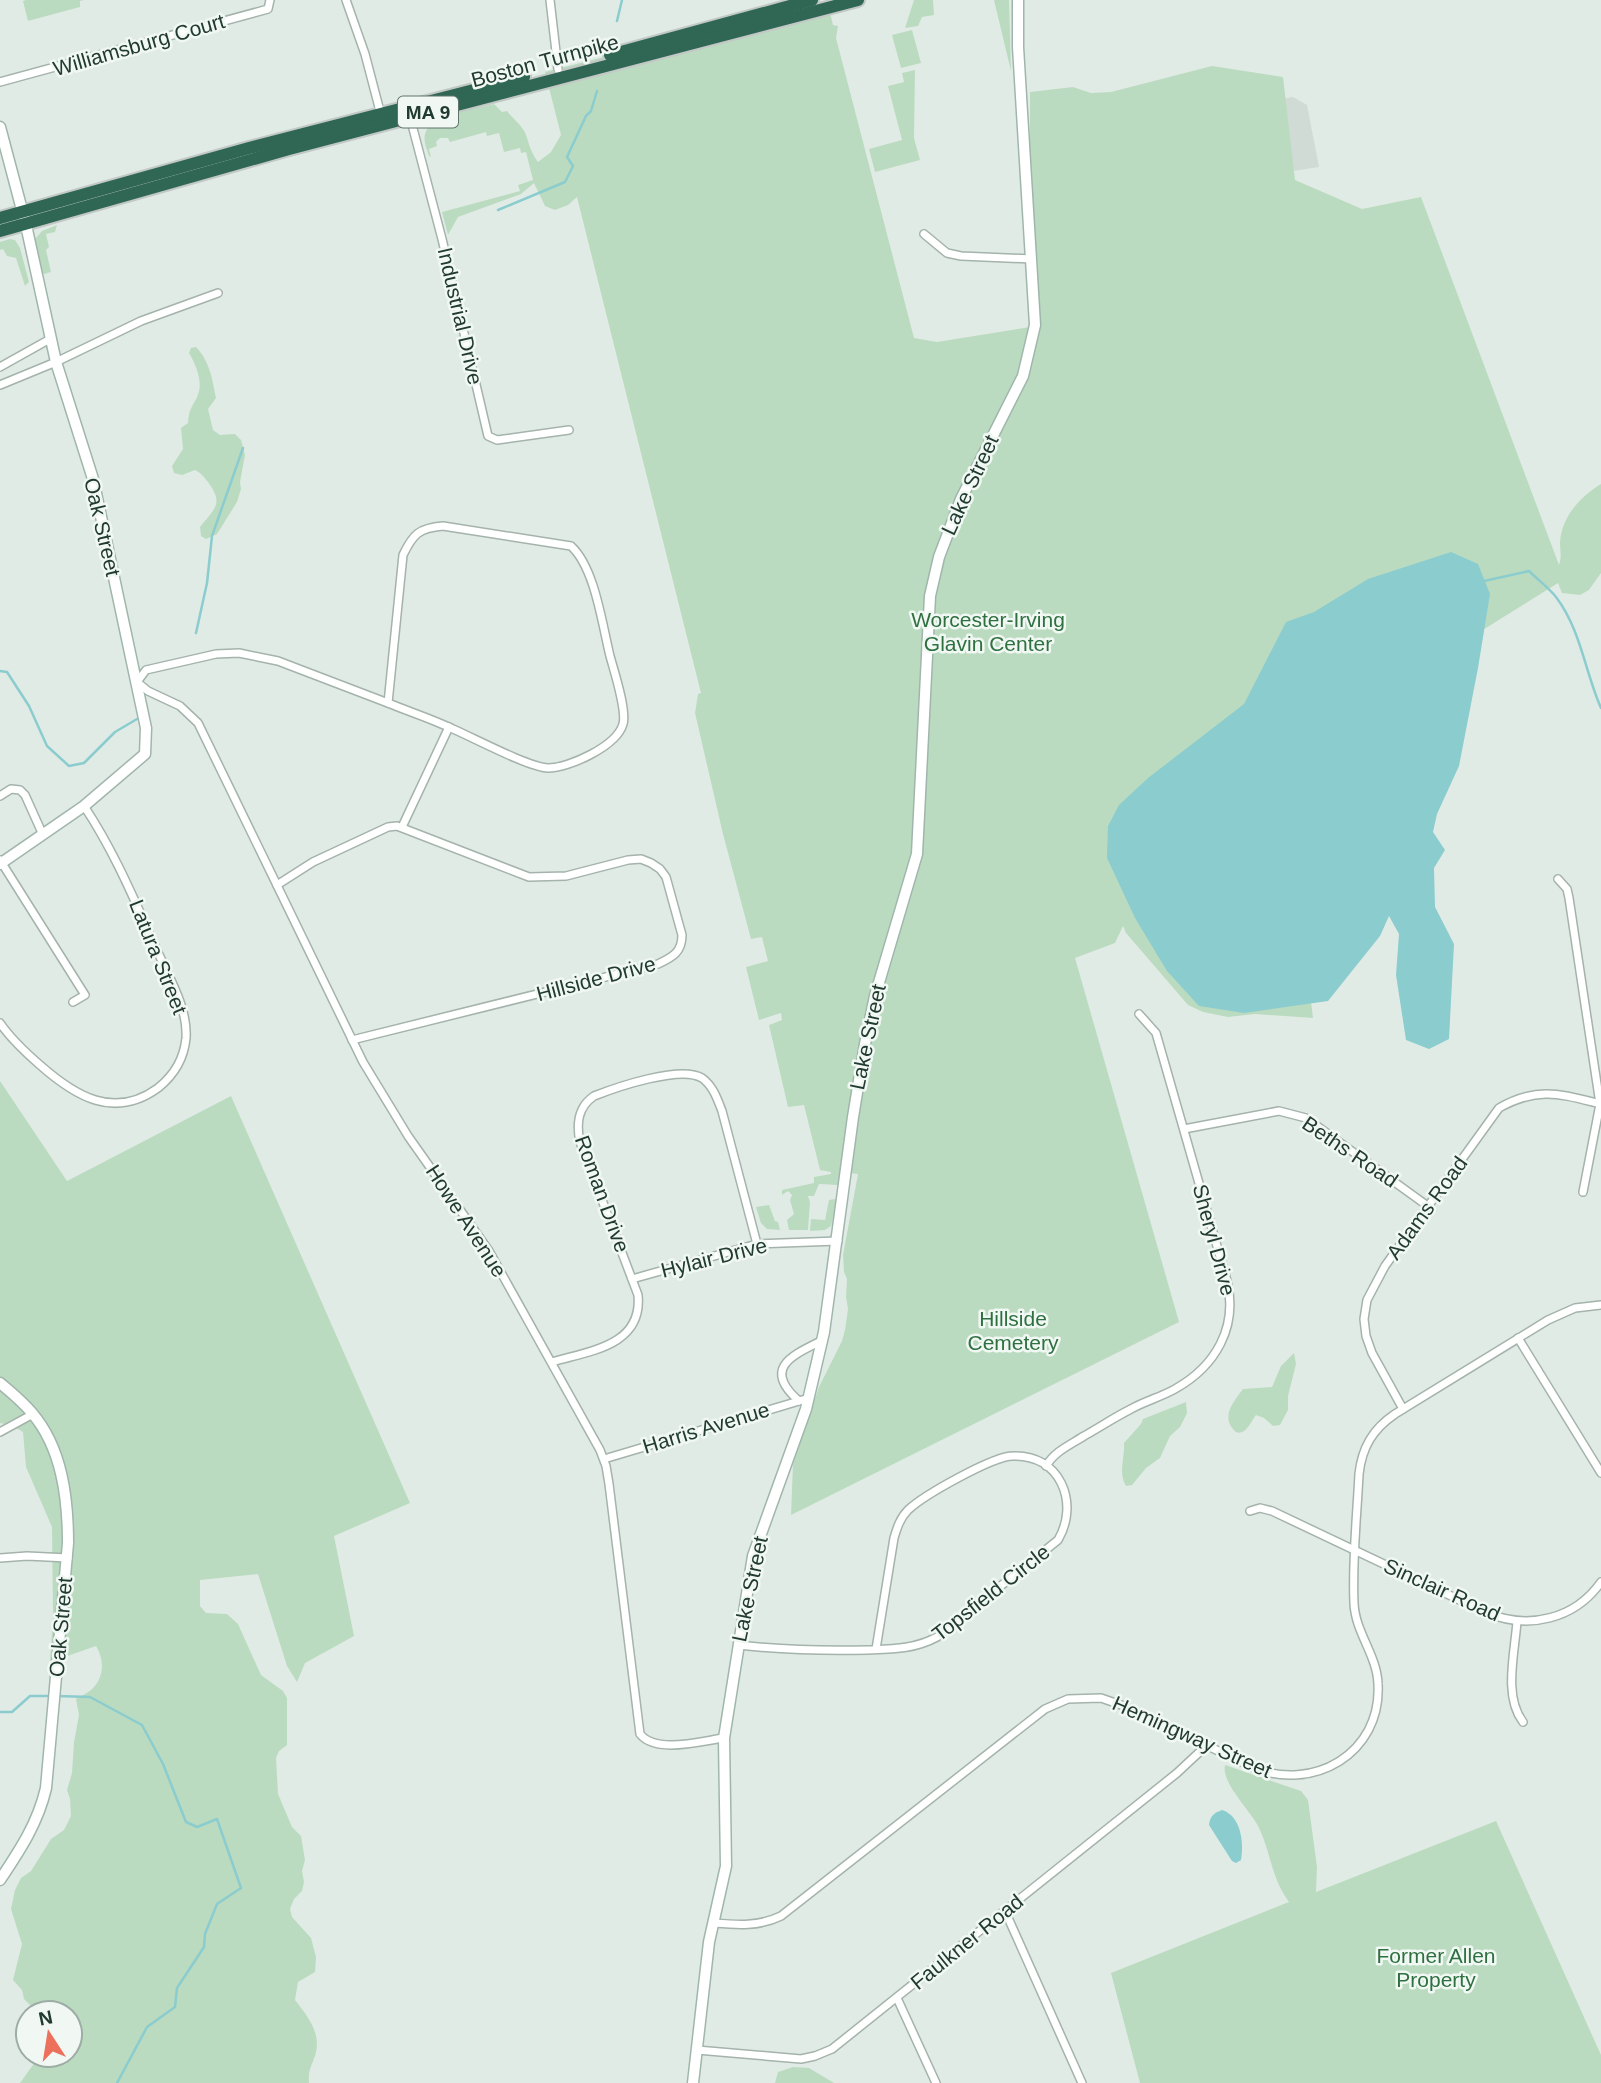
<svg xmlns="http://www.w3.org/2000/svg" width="1601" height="2083" viewBox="0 0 1601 2083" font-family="Helvetica,sans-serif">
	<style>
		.built { fill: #cfdbd4 }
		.green { fill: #bbdbc0 }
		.water { fill: #8bccce }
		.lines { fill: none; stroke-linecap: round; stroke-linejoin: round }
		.stream { stroke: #8bccce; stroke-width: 2.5 }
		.street-casing { stroke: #a4b3ab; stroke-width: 10 }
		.secondary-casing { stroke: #a0b6ac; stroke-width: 13 }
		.highway-casing { stroke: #c1c8c5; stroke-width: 16 }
		.street { stroke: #fff; stroke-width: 7 }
		.secondary { stroke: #fff; stroke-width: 10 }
		.highway { stroke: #2f6654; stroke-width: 12 }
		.labels { text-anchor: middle; stroke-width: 5; stroke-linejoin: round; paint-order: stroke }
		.shield { fill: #f1f8f4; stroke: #60746c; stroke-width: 2 }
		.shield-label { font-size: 19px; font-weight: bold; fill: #223b31 }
		.street-label { font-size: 21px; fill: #223b31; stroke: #f1f8f4 }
		.park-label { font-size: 21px; fill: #2e7040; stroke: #f1f8f4 }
	</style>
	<rect width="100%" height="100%" fill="#e1ebe5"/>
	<!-- built -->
	<polygon class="built" points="1293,97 1307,105 1319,167 1266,175 1250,104"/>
	<!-- green -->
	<g class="green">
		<polygon points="26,0 84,0 80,1 80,7 28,21 23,1"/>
		<path d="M827,0l6,25 5,1 -2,12 78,300 23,4 93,-15v-235l43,-5 18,6 20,-1 101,-26 71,11 12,103 67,29 59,-12 138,368c3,-8 1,-14 1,-22 1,-26 21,-47 41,-59v89l-12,17 -9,5 -18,-2 -4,-10 -277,173 32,262 -58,-4 -27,3 -25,-5 -15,-7 -62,-72 -3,-7 -8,17 -40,15 104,364 -388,193 2,-51 26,-77 23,-46 3,-11 3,-21 -2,-12 1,-18 -3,-7 -1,-17 15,-81 -18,-2 -2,13 -19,-1 -5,12h-6l2,6 -2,28h-19l-2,-10 7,-6 -4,-14 2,-5 -4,-4 -6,4v-5l32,-7v-6l17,-3v-2l-11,-2 -16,-65 -16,2 -19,-82 13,-5 -1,-7 -22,7 -13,-53 22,-6 -6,-24 -11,2 -28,-105 -28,-121 3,-19 3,-1 -124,-496 -9,8 -13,5 -10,-4 -11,-23 -13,11 -63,23 -10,18 -6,-23 78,-21 -2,-6 15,-5 -7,-28 -5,1 -1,-5 -16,4 -5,-19 -12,3 -1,-4 -36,10 -2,-4h-8l-4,4 1,4 -8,3 2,8 -2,-1c-2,-7 -6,-14 -4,-22 5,-20 51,-25 69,-30l8,8 5,-1c6,8 16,15 19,24 4,12 4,15 12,27l13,-10 10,-17 -16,-63z"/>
		<polygon points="914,0 933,0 934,15 922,17 918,26 905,28"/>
		<polygon points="994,0 1009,0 1011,71"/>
		<polygon points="912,30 921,63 901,68 892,35"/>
		<polygon points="915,70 914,138 920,160 875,172 869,149 902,140 888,86 904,82 902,73"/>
		<polygon points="57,225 55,232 46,234 49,247 46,250 51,272 44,274 41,272 35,239 42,231"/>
		<polygon points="10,239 15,240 20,248 29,282 25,286 16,258 7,256 3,249 0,250 0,242"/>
		<path d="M196,347c14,15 16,31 20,51l-8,11 5,21 7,5 15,-1 6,6 4,15 -5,27 1,7 -4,13 -20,32 -11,5 -5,-3 -1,-9c15,-19 24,-23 8,-45 -5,-6 -7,-9 -13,-12l-13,5 -8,-2 -2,-7 11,-17 -2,-21 7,-5c1,-18 8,-19 11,-32 3,-12 -4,-28 -10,-38l2,-5z"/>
		<path d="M0,1081l67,100 164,-85 179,407 -76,33 20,100 -49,27 -8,19 -10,-16 -29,-92 -58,6v26l6,7 21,1 11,10 23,51 22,16 4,7v47l-8,6 -3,7 2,36 14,33 9,9 4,24 -3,11 2,11 -2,9 -8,8 -4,10 2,8 19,21 5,19 -1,15 -17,10 -3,18c13,17 27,33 20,56 -4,11 -7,15 -6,27h-289l20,-28h30v-42h-32l-14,-14 -2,-9 -9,-10 9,-36 -11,-35 4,-19 6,-12 10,-7 20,-32 13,-9 7,-14 -1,-17 -3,-9 5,-17 2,-31 5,-27 -3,-16c4,-3 10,-5 15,-9 13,-11 14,-30 5,-44l-46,16 3,-46 -1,-89 -26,-60 -3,-35 -10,-6 -13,-3z"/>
		<polygon points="835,1199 837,1202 831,1226 825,1230 810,1231 811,1219 825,1220 829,1200"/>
		<polygon points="769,1205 775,1221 778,1222 780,1230 767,1229 761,1223 756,1207"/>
		<path d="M1294,1353l2,11 -8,32v14l-8,15 -7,1 -9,-8 -8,-3c-4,5 -8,15 -14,17 -4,2 -7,0 -9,-3 -12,-14 2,-29 10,-40l29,-2 9,-21z"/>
		<path d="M1186,1402l1,11 -7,14 -10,9 -10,22 -14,10 -14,17 -6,1c-8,-15 -1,-27 -2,-43l17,-19 2,-5z"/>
		<path d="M1225,1765l76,26 7,9 9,67 -1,25 180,-71 105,234v28h-461l-29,-110 178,-71c-18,-24 -18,-50 -31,-76 -8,-16 -37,-43 -33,-61z"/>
		<polygon points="793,2067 809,2068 834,2083 775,2083 778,2072"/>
	</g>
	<!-- water -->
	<g class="water">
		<polygon points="1451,552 1478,564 1490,594 1478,668 1459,766 1437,814 1433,832 1445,850 1434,868 1435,907 1454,944 1449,1039 1429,1049 1406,1040 1396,975 1399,934 1389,916 1380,936 1328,1001 1244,1013 1199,1006 1167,971 1135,918 1107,858 1108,826 1119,805 1148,778 1244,704 1286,622 1314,612 1368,579"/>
		<path d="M1222,1810c19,6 22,32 19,50l-5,3 -4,-2 -23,-36c1,-9 5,-12 13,-15z"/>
	</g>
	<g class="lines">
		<!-- stream -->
		<g class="stream">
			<polyline points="617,21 622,0"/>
			<polyline points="498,210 565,182 573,166 567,157 586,116 591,111 597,91"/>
			<path d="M1484,581l45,-10c9,9 20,17 27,26 25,33 29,75 45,111"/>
			<polyline points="196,633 207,583 212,536 243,448"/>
			<polyline points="0,671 7,672 29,706 47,746 69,766 84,763 115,732 137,719"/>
			<polyline points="57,1696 90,1697 142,1725 163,1764 186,1822 197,1827 217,1819 241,1888 217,1904 205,1934 204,1947 177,1988 175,2007 147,2027 117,2083"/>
			<polyline points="0,1712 12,1712 30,1696 50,1696"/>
		</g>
		<!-- street casing -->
		<g class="street-casing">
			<g id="street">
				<polyline points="346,0 365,54 381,115"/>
				<polyline points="550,0 558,69"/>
				<polyline points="0,82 268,9 270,0"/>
				<polyline points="410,117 442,239 488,436 497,440 569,430"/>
				<polyline points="924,234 947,253 961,256 1032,259"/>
				<polyline points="0,367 50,339"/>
				<polyline points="0,385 56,362 141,321 218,293"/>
				<path d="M443,526l128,20c24,22 31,78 39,110 4,15 17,54 13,68 -6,22 -54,44 -75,44 -20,-1 -74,-30 -95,-39 -21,-10 -43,-17 -65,-26l15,-148c10,-21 16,-27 40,-29z"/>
				<path d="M388,703l-110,-42 -39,-8 -23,1 -70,16 -9,12 11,9 32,15 18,17 165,339 45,74 81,115 111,199 6,16 3,18 31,250c16,20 61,7 84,4"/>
				<polyline points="0,796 11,789 20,790 25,795 43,835"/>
				<polyline points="402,827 449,727"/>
				<polyline points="0,860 85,995 73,1002"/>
				<polyline points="1558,879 1567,889 1569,898 1600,1104 1583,1192"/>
				<path d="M277,885l36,-23 75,-35 9,-1 132,51 37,-1 62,-16 13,-1 10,4 9,6 6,8 16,58c0,17 -9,22 -24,29l-306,76"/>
				<path d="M0,1023c11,16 25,29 40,42 35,31 74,55 118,23 15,-12 26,-29 28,-50 2,-31 -18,-62 -30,-90 -22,-49 -42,-97 -72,-142"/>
				<polyline points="1184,1129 1279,1111 1306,1118 1429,1207"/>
				<polyline points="632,1279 757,1244 838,1241"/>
				<polyline points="1518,1338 1601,1473"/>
				<path d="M552,1362c37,-11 91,-16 86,-67l-58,-153c-4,-19 -2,-35 14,-46 23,-9 87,-31 108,-18 11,8 15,20 20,33l35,133"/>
				<path d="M799,1401c-38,-33 -6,-46 24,-61"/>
				<path d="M1403,1409l-31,-56 -6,-17 -2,-17 3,-19 18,-34 114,-158c39,-22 61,-14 102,-4"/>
				<polyline points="0,1432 33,1414"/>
				<polyline points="604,1459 809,1398"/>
				<path d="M1046,1466c9,-15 24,-21 38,-30 16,-9 31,-19 47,-27 14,-8 30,-12 44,-20 41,-23 63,-62 52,-108l-71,-248 -17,-19"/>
				<path d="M1250,1511l10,-3 12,3 215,102c42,17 88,6 114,-31"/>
				<polyline points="0,1558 27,1556 68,1558"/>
				<path d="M1517,1621c-2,31 -14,75 6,101"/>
				<path d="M738,1645c44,5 86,6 130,5 25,-1 47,-1 69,-13l121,-97c22,-37 2,-86 -45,-84 -20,0 -89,39 -105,54 -8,8 -11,18 -14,28l-18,111"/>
				<polyline points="1005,1911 1082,2083"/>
				<path d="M713,1923c24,2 45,4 68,-7l264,-207 23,-10 33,-1 23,8 128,61c60,26 130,-13 126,-83 -1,-29 -23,-52 -24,-81 -2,-43 3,-87 5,-129 3,-27 14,-45 36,-60l153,-94 27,-12 26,-3"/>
				<polyline points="897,1998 936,2083"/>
				<polyline points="697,2050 801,2059 815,2056 832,2049 1177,1773 1207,1745"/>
			</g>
		</g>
		<!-- secondary casing -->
		<g class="secondary-casing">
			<g id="secondary">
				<polyline points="0,127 26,225 56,362 93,479 146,728 145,754 84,806 0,864"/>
				<path d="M0,1383c11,9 23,19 32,30 30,35 36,85 36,130l-22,245c-8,35 -26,62 -46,92"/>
				<polyline points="693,2083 709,1942 726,1866 724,1738 753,1556 806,1409 824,1332 853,1117 865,1044 875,996 917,854 930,596 939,557 961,499 1023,376 1035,325 1018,47 1018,0"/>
			</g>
		</g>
		<!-- highway casing -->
		<g class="highway-casing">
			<g id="highway">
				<polyline points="610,55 812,0"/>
				<polyline points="0,218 249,148 524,77"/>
				<polyline points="0,231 289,149 858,0"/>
			</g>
		</g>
		<!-- street -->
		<use href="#street" class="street"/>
		<!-- secondary -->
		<use href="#secondary" class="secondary"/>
		<!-- highway -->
		<use href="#highway" class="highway"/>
	</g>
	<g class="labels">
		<!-- shield labels -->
		<rect class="shield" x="398" y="96.5" width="60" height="31" rx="5"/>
		<g class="shield-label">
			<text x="428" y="119">MA 9</text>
		</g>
		<!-- street labels -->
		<g class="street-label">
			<text transform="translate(139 45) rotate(-16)" y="7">Williamsburg Court</text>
			<text transform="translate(545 61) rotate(-15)" y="7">Boston Turnpike</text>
			<text transform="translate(460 316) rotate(77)" y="7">Industrial Drive</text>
			<text transform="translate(970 485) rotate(-65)" y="7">Lake Street</text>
			<text transform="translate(102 527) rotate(77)" y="7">Oak Street</text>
			<text transform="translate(158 957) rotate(68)" y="7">Latura Street</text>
			<text transform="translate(596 979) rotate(-15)" y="7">Hillside Drive</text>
			<text transform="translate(868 1037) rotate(-78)" y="7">Lake Street</text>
			<text transform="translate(1350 1152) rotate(34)" y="7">Beths Road</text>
			<text transform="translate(602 1194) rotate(70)" y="7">Roman Drive</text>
			<text transform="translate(1427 1208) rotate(-54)" y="7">Adams Road</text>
			<text transform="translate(466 1221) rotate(57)" y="7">Howe Avenue</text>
			<text transform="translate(1214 1240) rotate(75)" y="7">Sheryl Drive</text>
			<text transform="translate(714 1258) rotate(-14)" y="7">Hylair Drive</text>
			<text transform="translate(706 1428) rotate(-17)" y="7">Harris Avenue</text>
			<text transform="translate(750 1589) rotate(-78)" y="7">Lake Street</text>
			<text transform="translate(1442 1590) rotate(24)" y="7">Sinclair Road</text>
			<text transform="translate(991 1593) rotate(-38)" y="7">Topsfield Circle</text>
			<text transform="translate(61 1627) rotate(-85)" y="7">Oak Street</text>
			<text transform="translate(1192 1737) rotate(24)" y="7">Hemingway Street</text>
			<text transform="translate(967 1942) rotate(-39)" y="7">Faulkner Road</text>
		</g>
		<!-- park labels -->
		<g class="park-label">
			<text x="988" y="627">Worcester-Irving<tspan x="988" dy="24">Glavin Center</tspan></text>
			<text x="1013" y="1326">Hillside<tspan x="1013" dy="24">Cemetery</tspan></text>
			<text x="1436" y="1963">Former Allen<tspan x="1436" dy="24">Property</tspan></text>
		</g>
	</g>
	<!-- north arrow -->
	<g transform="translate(49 2034) rotate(348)"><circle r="33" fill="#f1f8f4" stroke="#9eaca6" stroke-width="2"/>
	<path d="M0-5L12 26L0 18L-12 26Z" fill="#ed705d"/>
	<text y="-10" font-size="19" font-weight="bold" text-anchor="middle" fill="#223b31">N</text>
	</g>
</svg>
